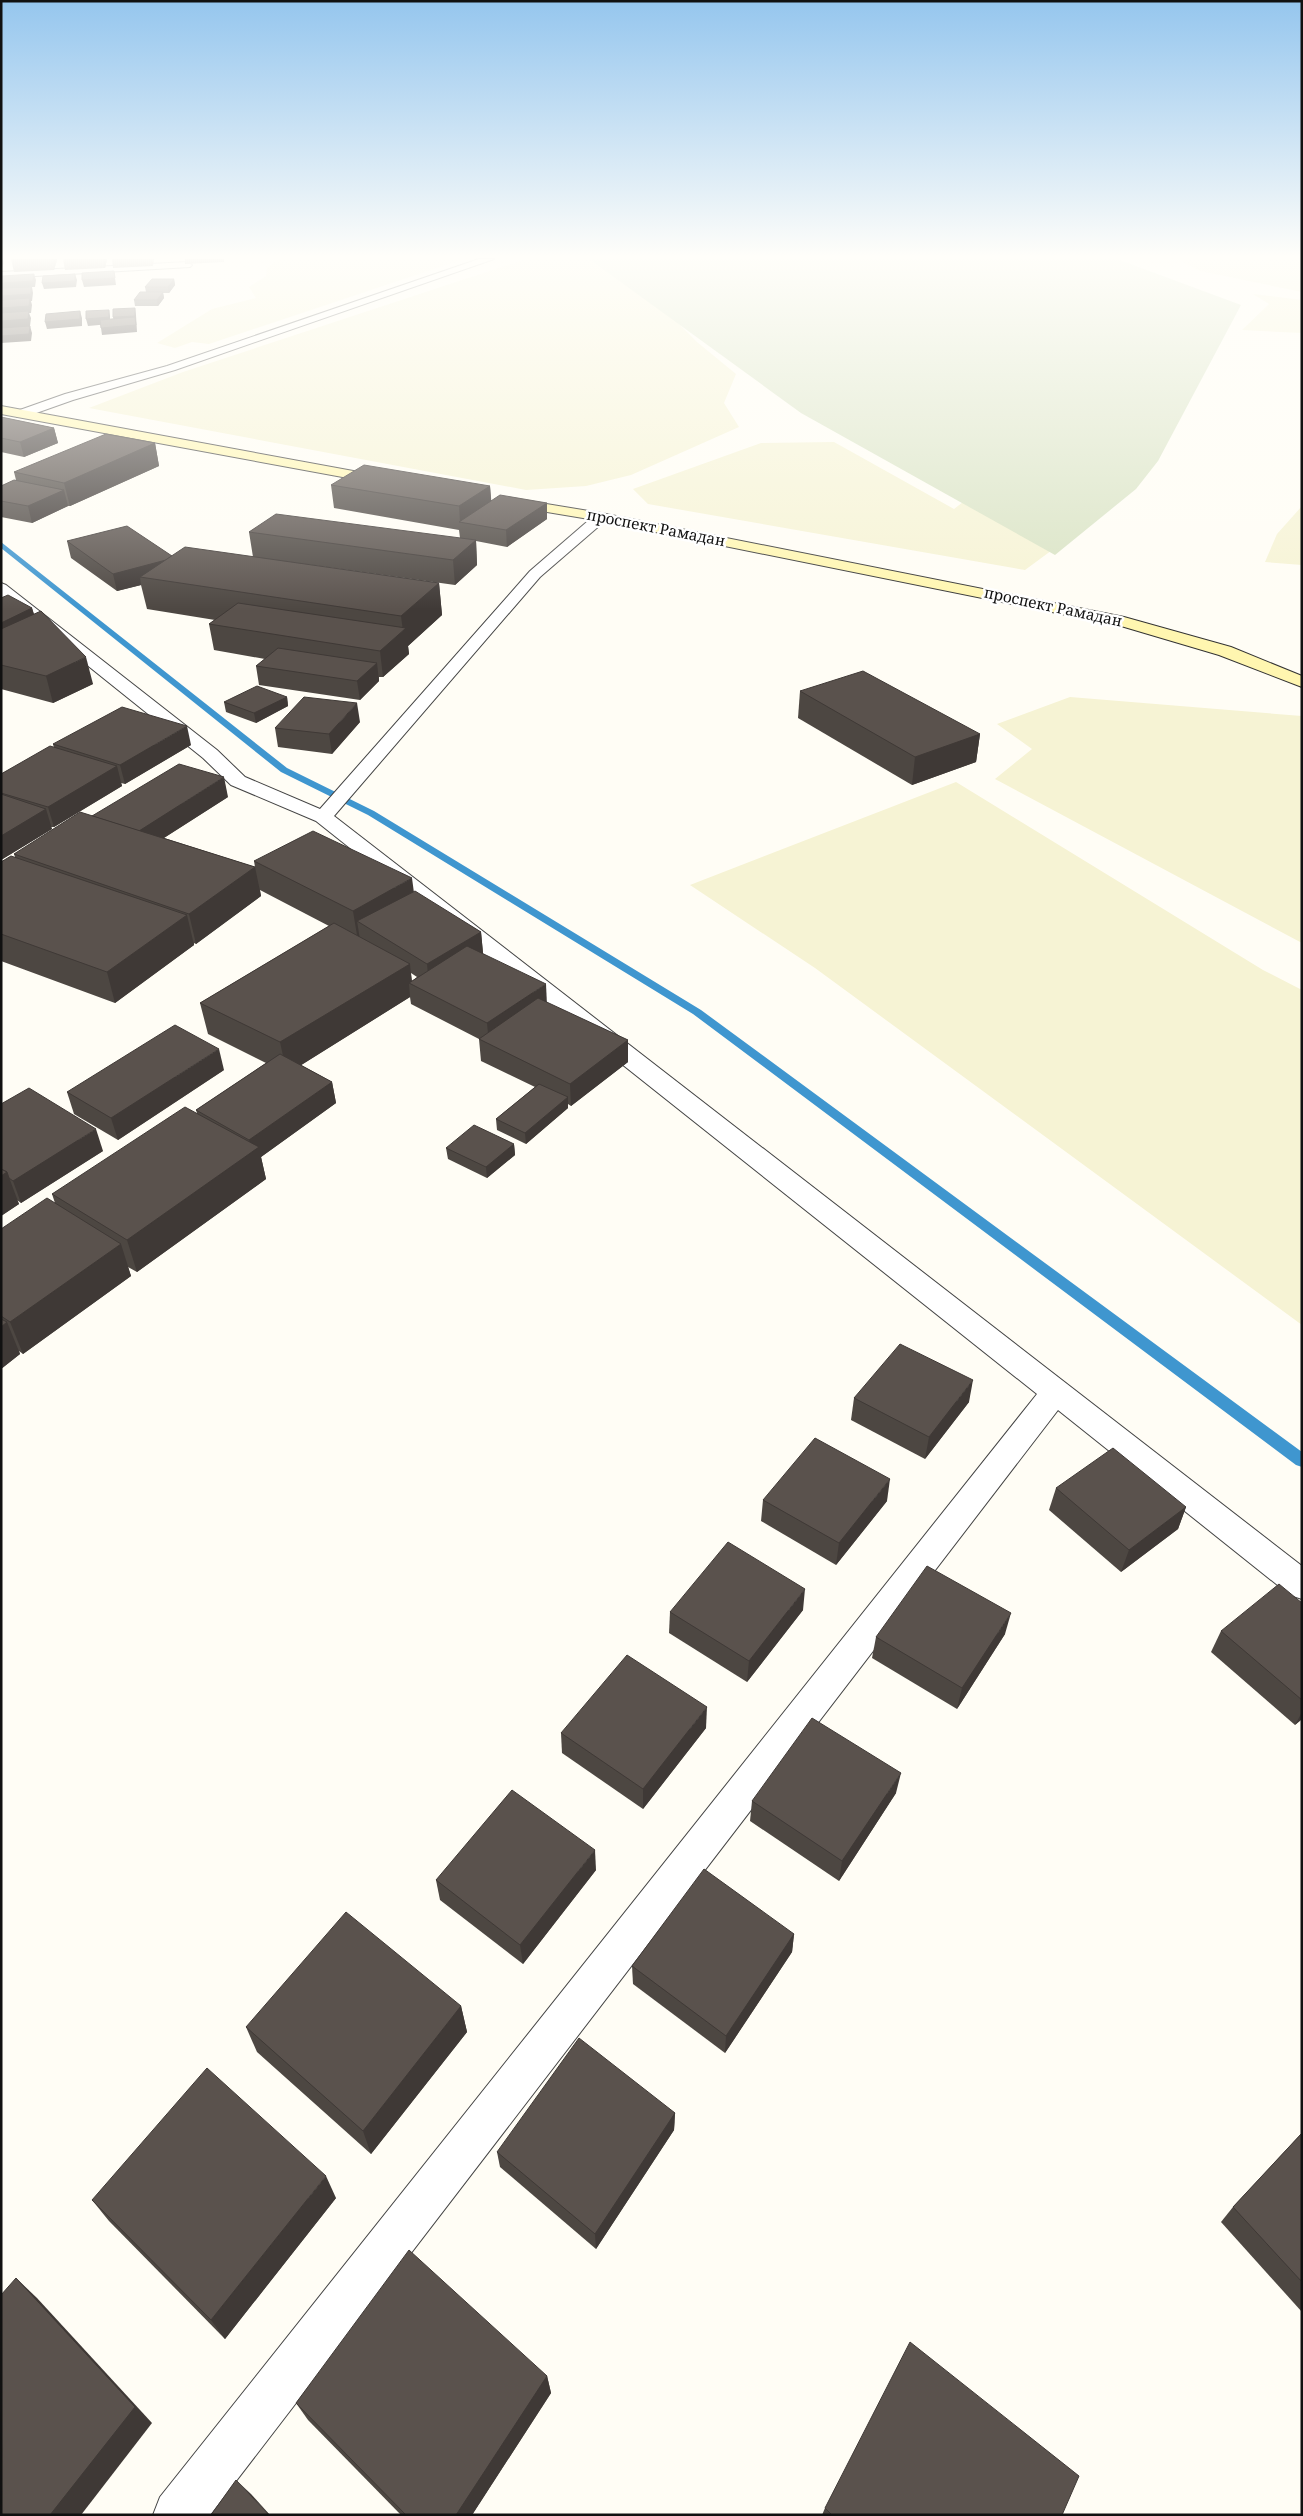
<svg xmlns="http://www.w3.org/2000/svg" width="1303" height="2516" viewBox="0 0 1303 2516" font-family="'Noto Serif',serif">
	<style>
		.farmland { fill: #f6f3d4 }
		.cemetery { fill: #d9e3c4 }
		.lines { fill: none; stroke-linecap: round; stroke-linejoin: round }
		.stream { fill: #3f96cf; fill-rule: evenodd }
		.minor-casing { stroke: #444; stroke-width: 2 }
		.secondary-casing { stroke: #333; stroke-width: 2 }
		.minor { fill: #fff; fill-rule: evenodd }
		.secondary { fill: #fff6b0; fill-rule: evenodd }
		.wall { fill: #4d4742; fill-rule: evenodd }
		.shaded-wall { fill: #3f3936 }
		.building { fill: #5a524d; stroke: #3f3936 }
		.labels { text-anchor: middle; stroke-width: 5; stroke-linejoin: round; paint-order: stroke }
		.far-street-label { font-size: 15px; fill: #111; stroke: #fff }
	</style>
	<rect width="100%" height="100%" fill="#fffdf5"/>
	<!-- farmland -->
	<g class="farmland">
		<polygon points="279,259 464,259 209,344 192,342 175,348 157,343 212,309 256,298 249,287 266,276 267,268"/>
		<polygon points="526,259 614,259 697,342 736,374 724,403 739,427 631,475 586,486 526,490 89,408 183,372"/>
		<polygon points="1190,259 1302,259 1302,292 1200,271 1181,261"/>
		<polygon points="1253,294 1302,300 1302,333 1242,330 1269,304"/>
		<polygon points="834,442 954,509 963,502 1131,492 1025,570 648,504 633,489 761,443"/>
		<polygon points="1302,506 1302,565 1265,562 1277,534"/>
		<polygon points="1070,697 1302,716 1302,943 995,779 1032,749 997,724"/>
		<polygon points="956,782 1263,970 1302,990 1302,1325 815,968 690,885"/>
	</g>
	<!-- cemetery -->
	<polygon class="cemetery" points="589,259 1117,259 1241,305 1158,461 1136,489 1055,555 801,413"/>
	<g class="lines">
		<!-- stream -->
		<polygon class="stream" points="1,542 287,768 374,811 701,1010 1302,1452 1302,1467 1296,1465 693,1014 368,815 281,772 1,548"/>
		<!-- minor casing -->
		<g class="minor-casing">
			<g id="minor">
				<polygon points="479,259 494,259 175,370 73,400 25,417 17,417 15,414 17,411 65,394 167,366"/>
				<polygon points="187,262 192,265 190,267 1,278 1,272"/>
				<polygon points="601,513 608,517 606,520 540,577 334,816 1302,1566 1302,1599 1290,1595 1058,1410 210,2515 153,2515 160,2497 1037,1394 316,821 231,785 203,758 1,596 1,583 6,585 217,750 245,777 320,809 530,571 596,514"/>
			</g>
		</g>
		<!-- secondary casing -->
		<g class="secondary-casing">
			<g id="secondary">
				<polygon points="1,406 386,477 393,481 386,485 1,414"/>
				<polygon points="510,498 601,513 1124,617 1231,647 1302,676 1302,687 1219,655 1121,626 601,521 505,505 503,502"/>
			</g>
		</g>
		<!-- minor -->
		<use href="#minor" class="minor"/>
		<!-- secondary -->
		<use href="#secondary" class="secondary"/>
	</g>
	<!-- wall -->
	<g class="wall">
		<polygon points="11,259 57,259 57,260 54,270 14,272"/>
		<polygon points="63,259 107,259 105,268 65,270"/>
		<polygon points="112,259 154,259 153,266 113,268"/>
		<polygon points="185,259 224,259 224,262 185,264"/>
		<polygon points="174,279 175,285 169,293 163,293 164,298 158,306 135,306 134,300 146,292 145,287"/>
		<polygon points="1,417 54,428 58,443 24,457 1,452"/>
		<polygon points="155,443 159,466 70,506 68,506 32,523 1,517 1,486 16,480 14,472"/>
		<polygon points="331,485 490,486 491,501 547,503 547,519 507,547 476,541 477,565 455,585 291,562 439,583 442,615 408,646 409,654 383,677 379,677 379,681 360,700 259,685 256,666 265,659 214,650 209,624 215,620 147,609 141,585 117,591 71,558 67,541 172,556 253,557 249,532 460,538 459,530 334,508"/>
		<polygon points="1,598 32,608 34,614 93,684 53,703 1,689"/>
		<polygon points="800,691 980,734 976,762 912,785 798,718"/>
		<polygon points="287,697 288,706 256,723 226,712 224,702"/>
		<polygon points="360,722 332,754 278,747 275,728"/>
		<polygon points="53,744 191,745 125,784 121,783 122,786 54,827 51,827 52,829 1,860 1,774 54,748"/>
		<path d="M228,797l-64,41 91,29 -1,-6 160,31 67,40 2,21h-1l65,50 81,37v22l-57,44 -3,-2v4l-42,36 -29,-14 -1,-11 39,-32 -54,-26 -2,-22 -68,-35 -1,-7 -109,68 31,17 4,21 -75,54 5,22 -129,93 -9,-5 3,9 -108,78 -4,-3 1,3 -19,15v-140l54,-26 -3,-9 145,-81 -1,-3 70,-47 -58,-29 -8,-31 129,-77 -69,-36 1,6 -65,48 -2,-1v2l-79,58 -114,-42v-99l14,-5 -1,-3 78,-38zM411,973l6,4 -5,4z"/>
		<polygon points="224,1070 118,1140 74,1114 67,1092"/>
		<polygon points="1,1104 103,1151 21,1203 17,1200 19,1204 1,1216"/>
		<polygon points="514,1144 515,1155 487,1178 448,1159 446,1148"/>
		<polygon points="854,1398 969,1402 925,1459 851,1420"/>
		<polygon points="1056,1488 1186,1507 1178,1529 1121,1572 1049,1510"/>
		<polygon points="763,1500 887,1501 836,1565 761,1521"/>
		<polygon points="1302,1603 1302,1719 1295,1725 1211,1652 1221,1631"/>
		<polygon points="803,1610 747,1682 669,1633 670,1612"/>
		<polygon points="1005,1634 957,1709 872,1658 876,1637"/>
		<polygon points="706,1728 643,1809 562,1753 561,1733"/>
		<polygon points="896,1793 839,1881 750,1821 752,1801"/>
		<polygon points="596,1870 523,1964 440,1900 436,1880"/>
		<polygon points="794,1934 792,1952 725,2053 633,1984 632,1966"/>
		<polygon points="461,2006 467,2032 371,2154 257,2052 246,2027"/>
		<polygon points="675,2113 674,2130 596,2249 500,2167 497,2152"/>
		<polygon points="1302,2133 1302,2312 1221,2222 1233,2207"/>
		<polygon points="336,2198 225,2339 109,2221 92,2200"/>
		<polygon points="547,2376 551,2393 472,2515 401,2515 308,2420 296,2403"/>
		<polygon points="825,2508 1062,2515 822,2515"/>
	</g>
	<!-- shaded-wall -->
	<g class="shaded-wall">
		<polygon points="1,259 3,259 4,263 1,270"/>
		<polygon points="52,259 57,259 57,260 54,270"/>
		<polygon points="103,259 107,259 105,268"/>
		<polygon points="114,271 116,285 84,287 82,280"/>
		<polygon points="34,274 36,280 35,287 32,287 33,293 32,301 31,301 32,305 31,313 29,313 31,318 30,326 32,333 31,341 1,343 2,289 1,283"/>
		<polygon points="75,274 77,280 76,287 44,289 42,283"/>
		<polygon points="174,279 175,285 169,293 168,287"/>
		<polygon points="163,292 164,298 158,306 157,300"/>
		<polygon points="135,308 136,315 137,332 102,335 101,328 114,324 113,317"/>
		<polygon points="109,310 110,316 110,324 88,326 86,319"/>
		<polygon points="80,311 82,318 82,326 47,329 45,322"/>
		<polygon points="54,428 58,443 24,457 20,442"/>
		<polygon points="155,443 159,466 70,506 64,483"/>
		<polygon points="490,486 492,509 460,522 459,506"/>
		<polygon points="64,490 68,506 32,523 28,506"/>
		<polygon points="547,503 547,519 507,547 506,530"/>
		<polygon points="476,540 477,565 455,585 453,560"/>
		<polygon points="175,557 140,577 141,585 117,591 113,574"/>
		<polygon points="439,583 442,615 408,646 409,654 383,677 380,651 403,631 401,616"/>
		<polygon points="32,608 37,626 1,643 1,623"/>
		<polygon points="86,657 93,684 53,703 46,676"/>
		<polygon points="377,663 379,681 360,700 357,681"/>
		<polygon points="287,697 288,706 256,723 254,713"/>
		<polygon points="357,703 360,722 332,754 329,734"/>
		<polygon points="187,726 191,745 125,784 120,765"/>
		<polygon points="980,734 976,762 912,785 915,757"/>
		<polygon points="117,766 122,786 54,827 48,807"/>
		<polygon points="224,777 228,797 137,855 132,835"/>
		<polygon points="46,809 52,829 1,860 1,836"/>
		<polygon points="255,867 261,896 196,944 189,914"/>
		<polygon points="412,878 416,908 357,921 360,940 358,941 353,911"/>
		<polygon points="187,915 194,945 115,1003 107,972"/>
		<polygon points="481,932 483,953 429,985 427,964"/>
		<polygon points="410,964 412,985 409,983 410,997 287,1074 280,1042"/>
		<polygon points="546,984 547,1005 489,1044 487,1023"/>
		<polygon points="628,1040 628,1062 571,1106 570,1084"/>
		<polygon points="219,1049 224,1070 118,1140 111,1118"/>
		<polygon points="332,1082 336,1103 261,1157 266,1179 137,1272 127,1240 252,1152 249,1140"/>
		<polygon points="568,1097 568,1108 526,1144 525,1133"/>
		<polygon points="96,1129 103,1151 21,1203 13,1181"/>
		<polygon points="514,1144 515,1155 487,1178 486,1167"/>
		<polygon points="7,1172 19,1204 1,1216 1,1176"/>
		<polygon points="121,1244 131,1276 23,1354 10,1322"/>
		<polygon points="7,1322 20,1354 1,1369 1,1327"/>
		<polygon points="973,1380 969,1402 925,1459 929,1437"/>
		<polygon points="890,1479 887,1501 836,1565 839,1543"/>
		<polygon points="1186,1507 1178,1529 1121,1572 1129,1550"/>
		<polygon points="805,1589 803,1610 747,1682 749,1661"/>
		<polygon points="1011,1613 1005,1634 957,1709 962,1688"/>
		<polygon points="707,1707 706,1728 643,1809 643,1789"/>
		<polygon points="1302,1712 1302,1719 1295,1725"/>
		<polygon points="901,1773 896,1793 839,1881 842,1861"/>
		<polygon points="595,1850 596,1870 523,1964 520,1945"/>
		<polygon points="794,1934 792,1952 725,2053 726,2036"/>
		<polygon points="461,2006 467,2032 371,2154 363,2131"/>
		<polygon points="675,2113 674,2130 596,2249 595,2234"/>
		<polygon points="326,2176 336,2198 225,2339 211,2320"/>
		<polygon points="16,2278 37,2298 152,2423 81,2515 50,2515"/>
		<polygon points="547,2376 551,2393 472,2515 456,2515"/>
		<polygon points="236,2480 251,2494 270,2515 269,2515"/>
	</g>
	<!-- building -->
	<g class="building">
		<polygon points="114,271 115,278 82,280 82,273"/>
		<polygon points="34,274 33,281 1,283 2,276"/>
		<polygon points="75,274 75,281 42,283 43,276"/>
		<polygon points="152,279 174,279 168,287 145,287"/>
		<polygon points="31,287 31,294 1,296 1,288"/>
		<polygon points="140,292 163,292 157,300 134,300"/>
		<polygon points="30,298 29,306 1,308 1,300"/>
		<polygon points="135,308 135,316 113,317 113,309"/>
		<polygon points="109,310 109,317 86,319 86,311"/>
		<polygon points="29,311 28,319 1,321 1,313"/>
		<polygon points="80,311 80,319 45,322 46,314"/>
		<polygon points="135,317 136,325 101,328 100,320"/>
		<polygon points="30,326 29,334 1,336 1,328"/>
		<polygon points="1,417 54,428 20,442 1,438"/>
		<polygon points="106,434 155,443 64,483 14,472"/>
		<polygon points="364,465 490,486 459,506 331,485"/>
		<polygon points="14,480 64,490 28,506 1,501 1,486"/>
		<polygon points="500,495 547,503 506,530 459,522"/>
		<polygon points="276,514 476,540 453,560 249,532"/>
		<polygon points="127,526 172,556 166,560 113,574 67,541"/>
		<polygon points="185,547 439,583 401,616 140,577"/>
		<polygon points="8,595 32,608 1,623 1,598"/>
		<polygon points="238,603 406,628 380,651 209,624"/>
		<polygon points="41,611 86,657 46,676 1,665 1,629"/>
		<polygon points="278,648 377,663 357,681 256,666"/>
		<polygon points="863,671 980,734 915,757 800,691"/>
		<polygon points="257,686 287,697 254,713 224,702"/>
		<polygon points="304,697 357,703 329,734 275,728"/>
		<polygon points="122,707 187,726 120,765 53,744"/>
		<polygon points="50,746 117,766 48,807 1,793 1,774"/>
		<polygon points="179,764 224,777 139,831 92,816"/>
		<polygon points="1,794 46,809 1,836"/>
		<polygon points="80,812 255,867 189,914 14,854"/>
		<polygon points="313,831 412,878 353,911 254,861"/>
		<polygon points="11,856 187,915 107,972 1,934 1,862"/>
		<polygon points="415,891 481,932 427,964 357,921"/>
		<polygon points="334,923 410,964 280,1042 200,1003"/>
		<polygon points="467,946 546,984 487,1023 409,983"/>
		<polygon points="538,998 628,1040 570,1084 479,1039"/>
		<polygon points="175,1025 219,1049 111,1118 67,1092"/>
		<polygon points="280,1054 332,1082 249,1140 196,1110"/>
		<polygon points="539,1084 568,1097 525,1133 496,1119"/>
		<polygon points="29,1088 96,1129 13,1181 9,1178 7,1172 1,1169 1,1104"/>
		<polygon points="185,1107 259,1147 127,1240 52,1194"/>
		<polygon points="474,1125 514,1144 486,1167 446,1148"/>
		<polygon points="1,1169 7,1172 1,1176"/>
		<polygon points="47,1198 121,1244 10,1322 1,1316 1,1229"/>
		<polygon points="1,1319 7,1322 1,1327"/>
		<polygon points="900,1344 973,1380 929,1437 854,1398"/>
		<polygon points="815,1438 890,1479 839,1543 763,1500"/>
		<polygon points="1113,1448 1186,1507 1129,1550 1056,1488"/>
		<polygon points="728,1542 805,1589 749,1661 670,1612"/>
		<polygon points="927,1566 1011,1613 962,1688 876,1637"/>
		<polygon points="1279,1584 1302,1603 1302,1700 1221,1631"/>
		<polygon points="627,1655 707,1707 643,1789 561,1733"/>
		<polygon points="812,1718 901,1773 842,1861 752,1801"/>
		<polygon points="512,1790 595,1850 520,1945 436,1880"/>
		<polygon points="704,1869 794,1934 726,2036 632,1966"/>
		<polygon points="346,1912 461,2006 363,2131 246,2027"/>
		<polygon points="579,2038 675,2113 595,2234 497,2152"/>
		<polygon points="207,2068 326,2176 211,2320 92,2200"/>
		<polygon points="1302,2133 1302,2282 1233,2207"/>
		<polygon points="409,2250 547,2376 456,2515 406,2515 296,2403"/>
		<polygon points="16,2278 135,2407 50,2515 1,2515 1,2295"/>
		<polygon points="910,2342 1079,2476 1062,2515 832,2515 825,2508"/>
		<polygon points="236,2480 269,2515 211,2515"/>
	</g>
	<!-- sky -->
	<linearGradient id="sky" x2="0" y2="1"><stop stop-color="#95c6ee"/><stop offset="0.42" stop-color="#fffefa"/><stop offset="1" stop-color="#fffefa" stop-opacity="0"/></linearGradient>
	<rect width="1303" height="611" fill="url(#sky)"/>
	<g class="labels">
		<!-- far-street labels -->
		<g class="far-street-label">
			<text transform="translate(656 528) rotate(11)" y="5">проспект Рамадан</text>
			<text transform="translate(1053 607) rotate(12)" y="5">проспект Рамадан</text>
		</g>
	</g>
	<!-- border -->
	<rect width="1303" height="2516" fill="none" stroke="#111111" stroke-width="5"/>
</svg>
